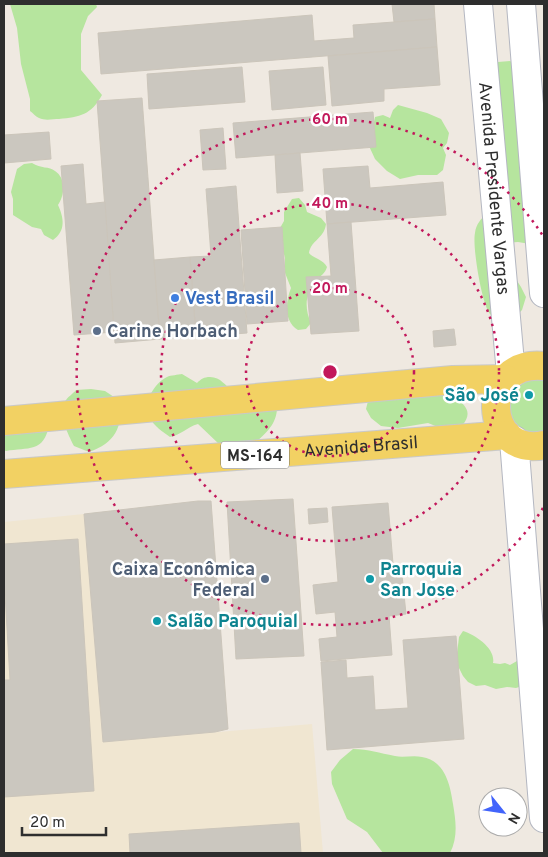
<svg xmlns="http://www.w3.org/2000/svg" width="548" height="857" viewBox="0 0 548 857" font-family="Overpass,sans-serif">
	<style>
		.education { fill: #f0e6d1 }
		.green { fill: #b6e59e }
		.building { fill: #cbc7bf; stroke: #cbc5ba }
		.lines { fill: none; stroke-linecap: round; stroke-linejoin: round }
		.secondary-casing { stroke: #b4b7c1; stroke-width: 30 }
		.primary-casing { stroke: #c9c9c9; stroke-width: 30 }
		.secondary { stroke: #fff; stroke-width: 28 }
		.primary { stroke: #f2d163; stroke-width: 28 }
		.ring { fill: none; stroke: #c2185b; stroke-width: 2.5; stroke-dasharray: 2.5 5 }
		.shop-dot { fill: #3f7fe0; stroke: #fff; stroke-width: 2 }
		.service-dot { fill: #5c6f8a; stroke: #fff; stroke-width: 2 }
		.culture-dot { fill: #0f9aa8; stroke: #fff; stroke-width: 2 }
		.labels { text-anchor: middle; stroke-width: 5; stroke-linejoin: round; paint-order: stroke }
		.shield { fill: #fff; stroke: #6d6d6d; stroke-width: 1 }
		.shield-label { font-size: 16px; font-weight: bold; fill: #2e2e2e }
		.street-label { font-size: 18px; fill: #2e2e2e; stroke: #fff }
		.shop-label { font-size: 18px; font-weight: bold; fill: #366cbe; stroke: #fff; text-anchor: start }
		.service-label { font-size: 18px; font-weight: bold; fill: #4e5e75; stroke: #fff; text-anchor: start }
		.culture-label { font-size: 18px; font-weight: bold; fill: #0d838f; stroke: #fff; text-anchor: start }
		.centre { fill: #c2185b; stroke: #fff; stroke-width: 2.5 }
		.ring-label { font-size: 15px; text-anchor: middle; font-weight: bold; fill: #c2185b; stroke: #fff; stroke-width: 5; stroke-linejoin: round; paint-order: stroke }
	</style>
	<rect width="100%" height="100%" fill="#efe9e1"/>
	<!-- education -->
	<polygon class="education" points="84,514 103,742 312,724 323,853 4,853 4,522"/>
	<!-- green -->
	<g class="green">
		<path d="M10,4h86l1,3 -9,9 -7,18v36l21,25c-11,20 -22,22 -43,24 -6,0 -14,2 -20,-1 -3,-1 -6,-5 -9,-7v-12l-9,-35 -4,-36z"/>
		<path d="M510,61l9,6 11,177 -12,-2 -12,1 2,24 13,20 5,10 -4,13 -15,15c-5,-3 -13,-7 -17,-11 -8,-9 -18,-68 -15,-81 1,-9 6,-14 12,-20l3,-143 8,-8z"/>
		<polygon points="398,105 427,113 441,119 449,133 447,143 443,148 446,155 443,170 437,175 418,175 400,179 387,171 375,159 369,146 375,117 383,115 390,118 393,110"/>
		<path d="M32,163c9,6 17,3 23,8 11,7 10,24 3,34 6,13 8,26 -5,35l-9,-5 -3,-6 -9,-2 -19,-12v-16l-2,-7 6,-23 7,-5z"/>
		<path d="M299,198l6,7 2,7 14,6 5,6c-2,15 -15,16 -17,29 5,6 14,6 18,14 -2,7 -6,8 -10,13 -12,12 -13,28 -6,43l-5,6 -8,1c-15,-9 -12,-29 -7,-42l-6,-15v-15l-4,-15 -1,-15 4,-7v-9l8,-13z"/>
		<path d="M397,370l6,4 49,15c7,16 27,20 7,40l-21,-2 -10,-4 -30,5 -17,-2 -10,-8 -5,-9 2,-8 22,-30 3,1z"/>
		<path d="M182,374l15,9c4,-4 7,-6 13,-6 11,0 15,9 23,14 13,7 30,10 44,16 0,19 -13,27 -26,40l-31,-2 -22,-21c-11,3 -17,11 -28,13 -7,-5 -16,-11 -20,-19 -8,-14 4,-35 17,-41 4,-2 11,-2 15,-3z"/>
		<path d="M536,379l8,1v53c-3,0 -8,2 -12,1 -3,0 -7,-3 -10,-5 -25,-12 -13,-47 14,-50z"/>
		<path d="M91,389l14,2 15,10c3,26 -5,42 -31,51l-15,-6c-6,-12 -16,-31 -9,-44 2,-5 8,-8 11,-12z"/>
		<path d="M4,420l45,5c-5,28 -21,22 -43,26l-2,-1z"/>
		<path d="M463,631c13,4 33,18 30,32l7,1 5,-1 5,2c12,-6 22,-16 34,-21v49l-22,-7 -6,2 -9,-1 -11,2 -11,-4 -9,1 -8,-4 -5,-6 -7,-14 3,-25z"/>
		<path d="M353,749c16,0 26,4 42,7 8,2 18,-1 27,1 23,4 28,27 31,47 3,18 5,33 -3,49h-67l-16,-21 -20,-13 -15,-35 -1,-12 9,-12z"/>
	</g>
	<!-- building -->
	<g class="building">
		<polygon points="392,4 434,4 435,19 394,22"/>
		<polygon points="312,15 314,41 354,38 353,25 435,19 437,47 101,74 98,33"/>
		<polygon points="437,47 440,85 384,89 384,101 332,106 328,56"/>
		<polygon points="242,67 245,102 149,109 147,74"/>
		<polygon points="323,67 326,105 272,110 269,71"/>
		<polygon points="142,98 160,339 115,343 97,101"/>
		<polygon points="373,112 376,147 236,158 233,123"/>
		<polygon points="223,128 226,169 203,170 200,130"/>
		<polygon points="49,132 51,159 4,163 4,135"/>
		<polygon points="300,153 303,191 277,193 275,155"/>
		<polygon points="83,164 86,204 105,202 114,332 74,335 61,166"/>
		<polygon points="368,166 370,188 443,182 446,215 327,224 323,169"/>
		<polygon points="236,186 247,333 196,337 190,257 211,256 206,189"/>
		<polygon points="351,222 359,331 311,334 306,277 331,276 327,224"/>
		<polygon points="282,227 288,321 247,324 241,230"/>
		<polygon points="190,257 196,337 160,339 154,260"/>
		<polygon points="454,329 456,345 434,347 433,331"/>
		<polygon points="293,499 304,656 236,659 227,502"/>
		<polygon points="198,501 211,501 228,729 215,732 103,742 84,514"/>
		<polygon points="388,503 394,576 402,575 406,614 389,616 392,655 321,661 319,639 337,637 335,612 316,614 313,585 338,582 332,507"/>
		<polygon points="327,508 328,522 309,524 308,509"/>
		<polygon points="78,539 94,791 4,797 4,680 10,680 4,577 4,544"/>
		<polygon points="456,636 464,739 327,750 321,662 346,660 347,678 373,676 375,710 408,708 403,640"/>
		<polygon points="299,823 301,853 130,853 129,834"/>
	</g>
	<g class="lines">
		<!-- secondary casing -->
		<g class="secondary-casing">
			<g id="secondary">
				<path id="s1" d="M478,4l33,370"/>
				<polyline points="521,4 544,293"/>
				<polyline points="514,440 544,818"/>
			</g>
		</g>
		<!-- primary casing -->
		<g class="primary-casing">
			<g id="primary">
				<path d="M544,366c-67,-7 -61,92 0,79"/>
				<polyline points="4,421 453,380 506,379"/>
				<path id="s2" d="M4,474l503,-39"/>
			</g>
		</g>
		<!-- secondary -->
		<use href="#secondary" class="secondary"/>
		<!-- primary -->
		<use href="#primary" class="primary"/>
	</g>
	<!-- distance rings -->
	<g class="ring">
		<circle cx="330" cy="372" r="84"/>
		<circle cx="330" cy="372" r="169"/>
		<path d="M543 508A253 253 0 1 1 543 236"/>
	</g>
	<!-- markers -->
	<circle class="shop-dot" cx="175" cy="298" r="5"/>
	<g class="service-dot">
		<circle cx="97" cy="331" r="5"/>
		<circle cx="265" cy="579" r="5"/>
	</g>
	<g class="culture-dot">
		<circle cx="529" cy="395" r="5"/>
		<circle cx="370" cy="579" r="5"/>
		<circle cx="157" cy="621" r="5"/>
	</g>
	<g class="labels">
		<!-- shield labels -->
		<rect class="shield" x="221" y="441.5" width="68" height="27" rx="4"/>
		<g class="shield-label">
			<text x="255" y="461">MS-164</text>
		</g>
		<!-- street labels -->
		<g class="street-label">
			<text dy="6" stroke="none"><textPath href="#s1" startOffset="185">Avenida Presidente Vargas</textPath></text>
			<text dy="6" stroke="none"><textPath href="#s2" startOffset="358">Avenida Brasil</textPath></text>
		</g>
		<!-- shop labels -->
		<g class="shop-label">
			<text x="185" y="304">Vest Brasil</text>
		</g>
		<!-- service labels -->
		<g class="service-label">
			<text x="107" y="337">Carine Horbach</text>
			<text x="255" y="575" text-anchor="end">Caixa Econômica<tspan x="255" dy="21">Federal</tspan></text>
		</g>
		<!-- culture labels -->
		<g class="culture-label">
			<text x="519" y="401" text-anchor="end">São José</text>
			<text x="380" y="575">Parroquia<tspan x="380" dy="21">San Jose</tspan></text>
			<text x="167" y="627">Salão Paroquial</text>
		</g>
	</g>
	<circle cx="330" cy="372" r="8" class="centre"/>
	<g class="ring-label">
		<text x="330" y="124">60 m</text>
		<text x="330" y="208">40 m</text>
		<text x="330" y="293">20 m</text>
	</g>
	<!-- border -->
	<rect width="548" height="857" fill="none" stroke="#2e2e2e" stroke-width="10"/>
	<!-- north arrow -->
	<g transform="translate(503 812) rotate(120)"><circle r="24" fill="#ffffff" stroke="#ababab"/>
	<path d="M0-4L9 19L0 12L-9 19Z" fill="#4264fb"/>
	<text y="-8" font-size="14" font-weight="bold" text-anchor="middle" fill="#2e2e2e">N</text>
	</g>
	<!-- scale -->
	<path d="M22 827v8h84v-8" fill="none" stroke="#2e2e2e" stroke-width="2.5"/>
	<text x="30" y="827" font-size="15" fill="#2e2e2e" stroke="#ffffff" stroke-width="4" paint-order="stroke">20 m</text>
</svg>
